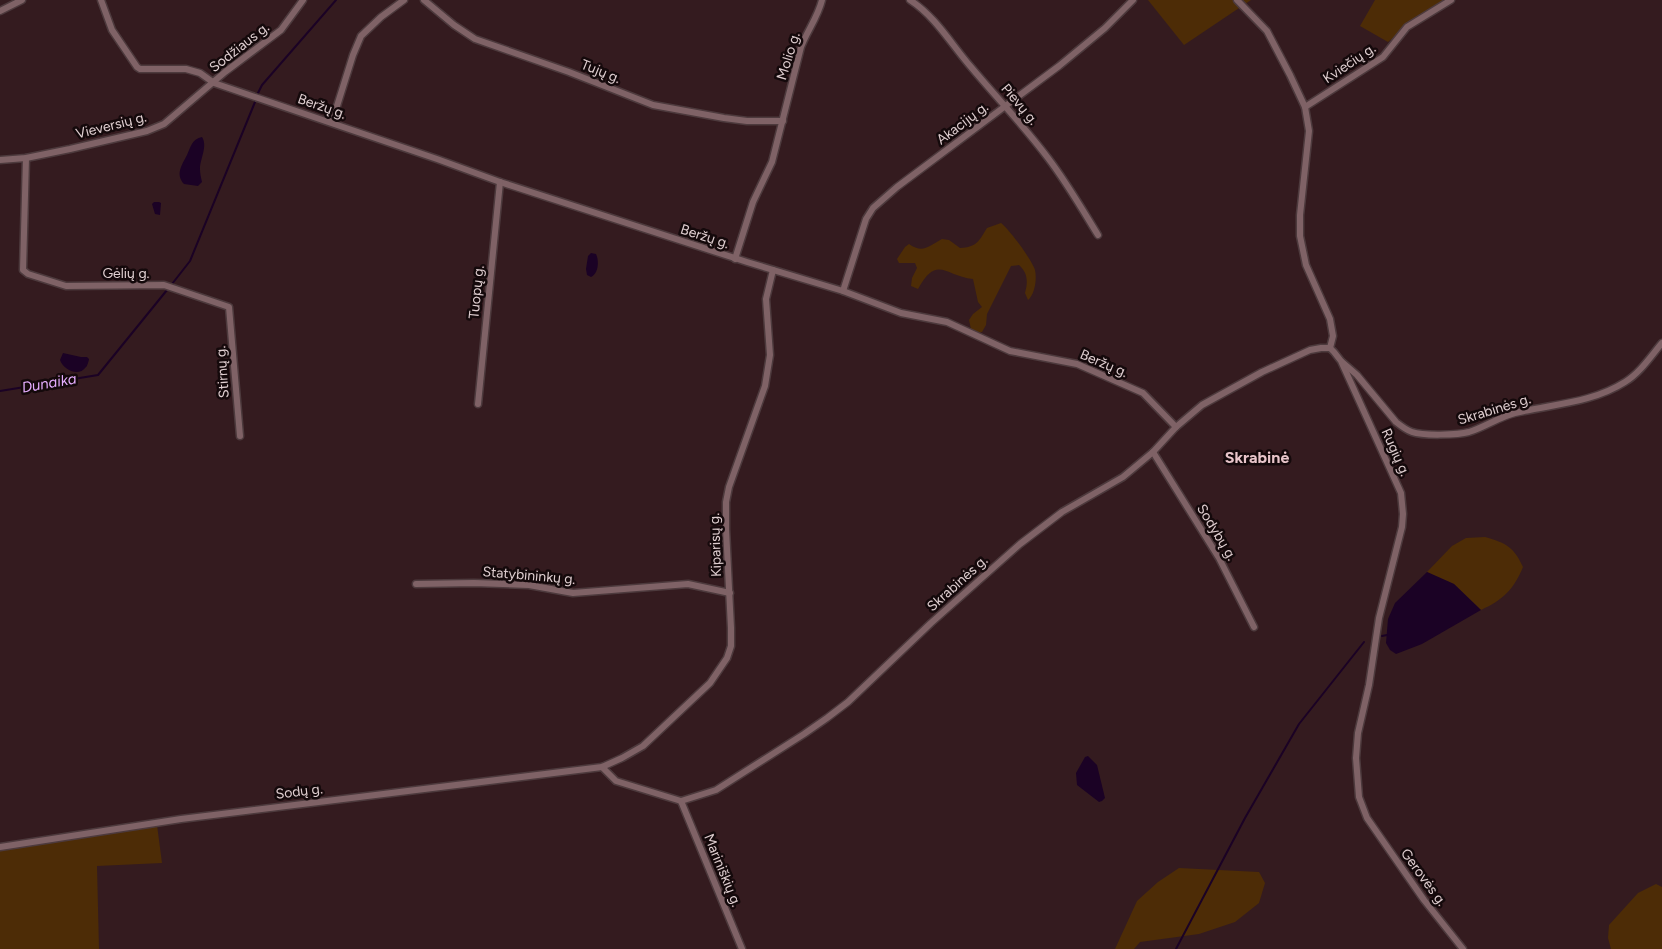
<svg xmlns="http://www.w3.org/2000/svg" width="1662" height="949" viewBox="0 0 1662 949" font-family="Figtree,sans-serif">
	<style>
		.green { fill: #4d2c06 }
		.water { fill: #1b0225 }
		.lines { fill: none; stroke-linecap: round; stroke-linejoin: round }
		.stream { stroke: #1b0225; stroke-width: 2 }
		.minor-casing { stroke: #4d3a3d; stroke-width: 9 }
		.minor { stroke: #7f6266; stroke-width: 6 }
		.labels { text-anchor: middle; stroke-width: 5; stroke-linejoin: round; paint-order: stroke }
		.street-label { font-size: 14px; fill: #e0cfd1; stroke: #14090b }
		.water-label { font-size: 15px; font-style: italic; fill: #e5adfe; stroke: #14090b }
		.quarter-label { font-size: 16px; font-weight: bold; fill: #e8c5ca; stroke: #14090b }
	</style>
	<rect width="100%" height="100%" fill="#341b1f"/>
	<!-- green -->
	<g class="green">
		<polygon points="1148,0 1251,0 1184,45"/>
		<polygon points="1375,0 1444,0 1427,10 1388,42 1360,26"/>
		<path d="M1001,223c8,6 31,37 34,47 2,9 0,24 -7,30l-3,-7c3,-11 3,-20 -6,-28l-8,1 -24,48 -1,11 -4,7 -5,1 -6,-4 -2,-9 4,-6 9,-7 -4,-5 -5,-23c-28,-3 -36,-25 -55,10l-7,-3 1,-8 5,-10 -2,-5h-16l-2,-4 8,-12 4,-3c14,10 20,2 33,-5l7,1 11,8c17,-1 19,-7 27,-20z"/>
		<path d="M1485,537c21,6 29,10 38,30 -9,22 -20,33 -42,43l-27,-26 -27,-12 25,-26 14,-8z"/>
		<polygon points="157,825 162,863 97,866 99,949 0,949 0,850"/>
		<polygon points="1179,868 1259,872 1265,883 1259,903 1235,922 1199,934 1140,942 1134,949 1115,949 1137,901 1158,882"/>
		<polygon points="1656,884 1662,887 1662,949 1611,949 1608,938 1609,925 1638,893"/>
	</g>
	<!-- water -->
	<g class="water">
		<path d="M202,137c6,9 -2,22 -2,32 0,4 1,9 2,13l-4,4 -14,-2c-9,-10 -2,-19 3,-29 4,-9 5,-16 15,-18z"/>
		<polygon points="154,202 159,202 161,203 160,215 155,214 152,204"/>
		<path d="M591,253l5,1c3,6 3,19 -5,23l-4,-2 -1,-6 2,-13z"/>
		<path d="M63,353l18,4h6l2,2c0,1 -2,8 -3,8 -8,11 -23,2 -26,-7z"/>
		<polygon points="1427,572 1454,584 1481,610 1422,644 1396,654 1390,650 1386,643 1388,619 1395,603"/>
		<polygon points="1088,756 1097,765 1105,798 1102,801 1099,802 1077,785 1076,773 1085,757"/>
	</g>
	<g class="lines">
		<!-- stream -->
		<g class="stream">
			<polyline points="258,93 262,85 336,0"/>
			<polyline points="172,284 190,261 255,102"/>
			<polyline points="0,391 98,375 167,290"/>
			<polyline points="1382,636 1387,635"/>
			<polyline points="1176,949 1245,818 1299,724 1364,642"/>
		</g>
		<!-- minor casing -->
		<g class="minor-casing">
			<g id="minor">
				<polyline points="101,0 112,30 137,67 140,69 186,69 200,73 214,83 437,159 500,182 747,262 843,291 901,313 947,322 1010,351 1077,364 1143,393 1176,427"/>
				<polyline points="424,0 454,25 475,39 569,72 653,105 724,118 747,121 783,121"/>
				<path d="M910,0c26,17 41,44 61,67 26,31 53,59 77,91 19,25 34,51 50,77"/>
				<polyline points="1237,0 1267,31 1290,75 1305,107 1309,131 1300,215 1300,236 1306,265 1330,319 1333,336 1330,348"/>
				<polyline points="0,11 22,0"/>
				<polyline points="1305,107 1383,57 1407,27 1451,0"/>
				<polyline points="330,122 337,106 353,55 361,36 381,17 404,0"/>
				<polyline points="26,158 23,270 28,274 66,286 164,285 229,307 240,436"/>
				<polyline points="0,160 26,158 70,149 147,131 164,124 225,72 281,30 303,0"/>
				<path d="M735,259l18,-57 19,-40 29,-115c6,-16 17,-30 21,-47"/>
				<polyline points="843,291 866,219 873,208 897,187 1059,66 1105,28 1133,0"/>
				<polyline points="1330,348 1334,352 1341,361 1401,493 1403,514 1402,527 1379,618 1369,685 1358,733 1356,758 1359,797 1367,818 1424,900 1463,949"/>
				<path d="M1342,362l15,13 39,47c5,4 10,8 16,10 11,4 46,3 57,0 16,-5 30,-15 46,-19 38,-9 77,-10 110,-31 15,-9 26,-26 37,-39"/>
				<polyline points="478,404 500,182"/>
				<polyline points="1153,452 1219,558 1254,627"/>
				<polyline points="416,584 474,583 529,585 573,593 688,584 730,593"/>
				<polyline points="602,767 616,781 681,801 716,790 804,734 827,718 848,702 931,623 1020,544 1062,512 1123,477 1153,452 1176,427 1202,405 1262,372 1310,350 1321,348 1330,348"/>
				<polyline points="681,801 742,949"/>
				<polyline points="0,847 181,819 602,767 622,758 643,746 710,683 727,658 731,646 731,628 726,529 726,502 729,487 765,386 770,355 766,299 773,270"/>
			</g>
		</g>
		<!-- minor -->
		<use href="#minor" class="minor"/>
	</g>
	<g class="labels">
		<!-- street labels -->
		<g class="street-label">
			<text transform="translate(239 47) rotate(-38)" y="5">Sodžiaus g.</text>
			<text transform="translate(788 56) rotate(-73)" y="5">Molio g.</text>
			<text transform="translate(1349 63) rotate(-34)" y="5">Kviečių g.</text>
			<text transform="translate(601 71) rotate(22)" y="5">Tujų g.</text>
			<text transform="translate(1020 104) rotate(50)" y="5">Pievų g.</text>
			<text transform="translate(322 106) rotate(19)" y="5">Beržų g.</text>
			<text transform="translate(962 123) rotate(-37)" y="5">Akacijų g.</text>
			<text transform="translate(111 125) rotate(-14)" y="5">Vieversių g.</text>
			<text transform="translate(705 236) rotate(18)" y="5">Beržų g.</text>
			<text x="126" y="278">Gėlių g.</text>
			<text transform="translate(476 292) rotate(-84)" y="5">Tuopų g.</text>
			<text transform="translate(1104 363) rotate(23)" y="5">Beržų g.</text>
			<text transform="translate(222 372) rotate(-94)" y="5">Stirnų g.</text>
			<text transform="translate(1494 409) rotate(-17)" y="5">Skrabinės g.</text>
			<text transform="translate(1396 452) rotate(66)" y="5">Rugių g.</text>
			<text transform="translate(1217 532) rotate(59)" y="5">Sodybų g.</text>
			<text transform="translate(715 545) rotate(-92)" y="5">Kiparisų g.</text>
			<text transform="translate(529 575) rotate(5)" y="5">Statybininkų g.</text>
			<text transform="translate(957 583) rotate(-42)" y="5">Skrabinės g.</text>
			<text transform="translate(299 791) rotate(-7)" y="5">Sodų g.</text>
			<text transform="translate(723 870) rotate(68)" y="5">Mariniškių g.</text>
			<text transform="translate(1424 877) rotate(54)" y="5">Gerovės g.</text>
		</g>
		<!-- water labels -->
		<g class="water-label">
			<text transform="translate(49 383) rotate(-10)" y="5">Dunaika</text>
		</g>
		<!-- quarter labels -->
		<g class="quarter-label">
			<text x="1257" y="463">Skrabinė</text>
		</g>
	</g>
</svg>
